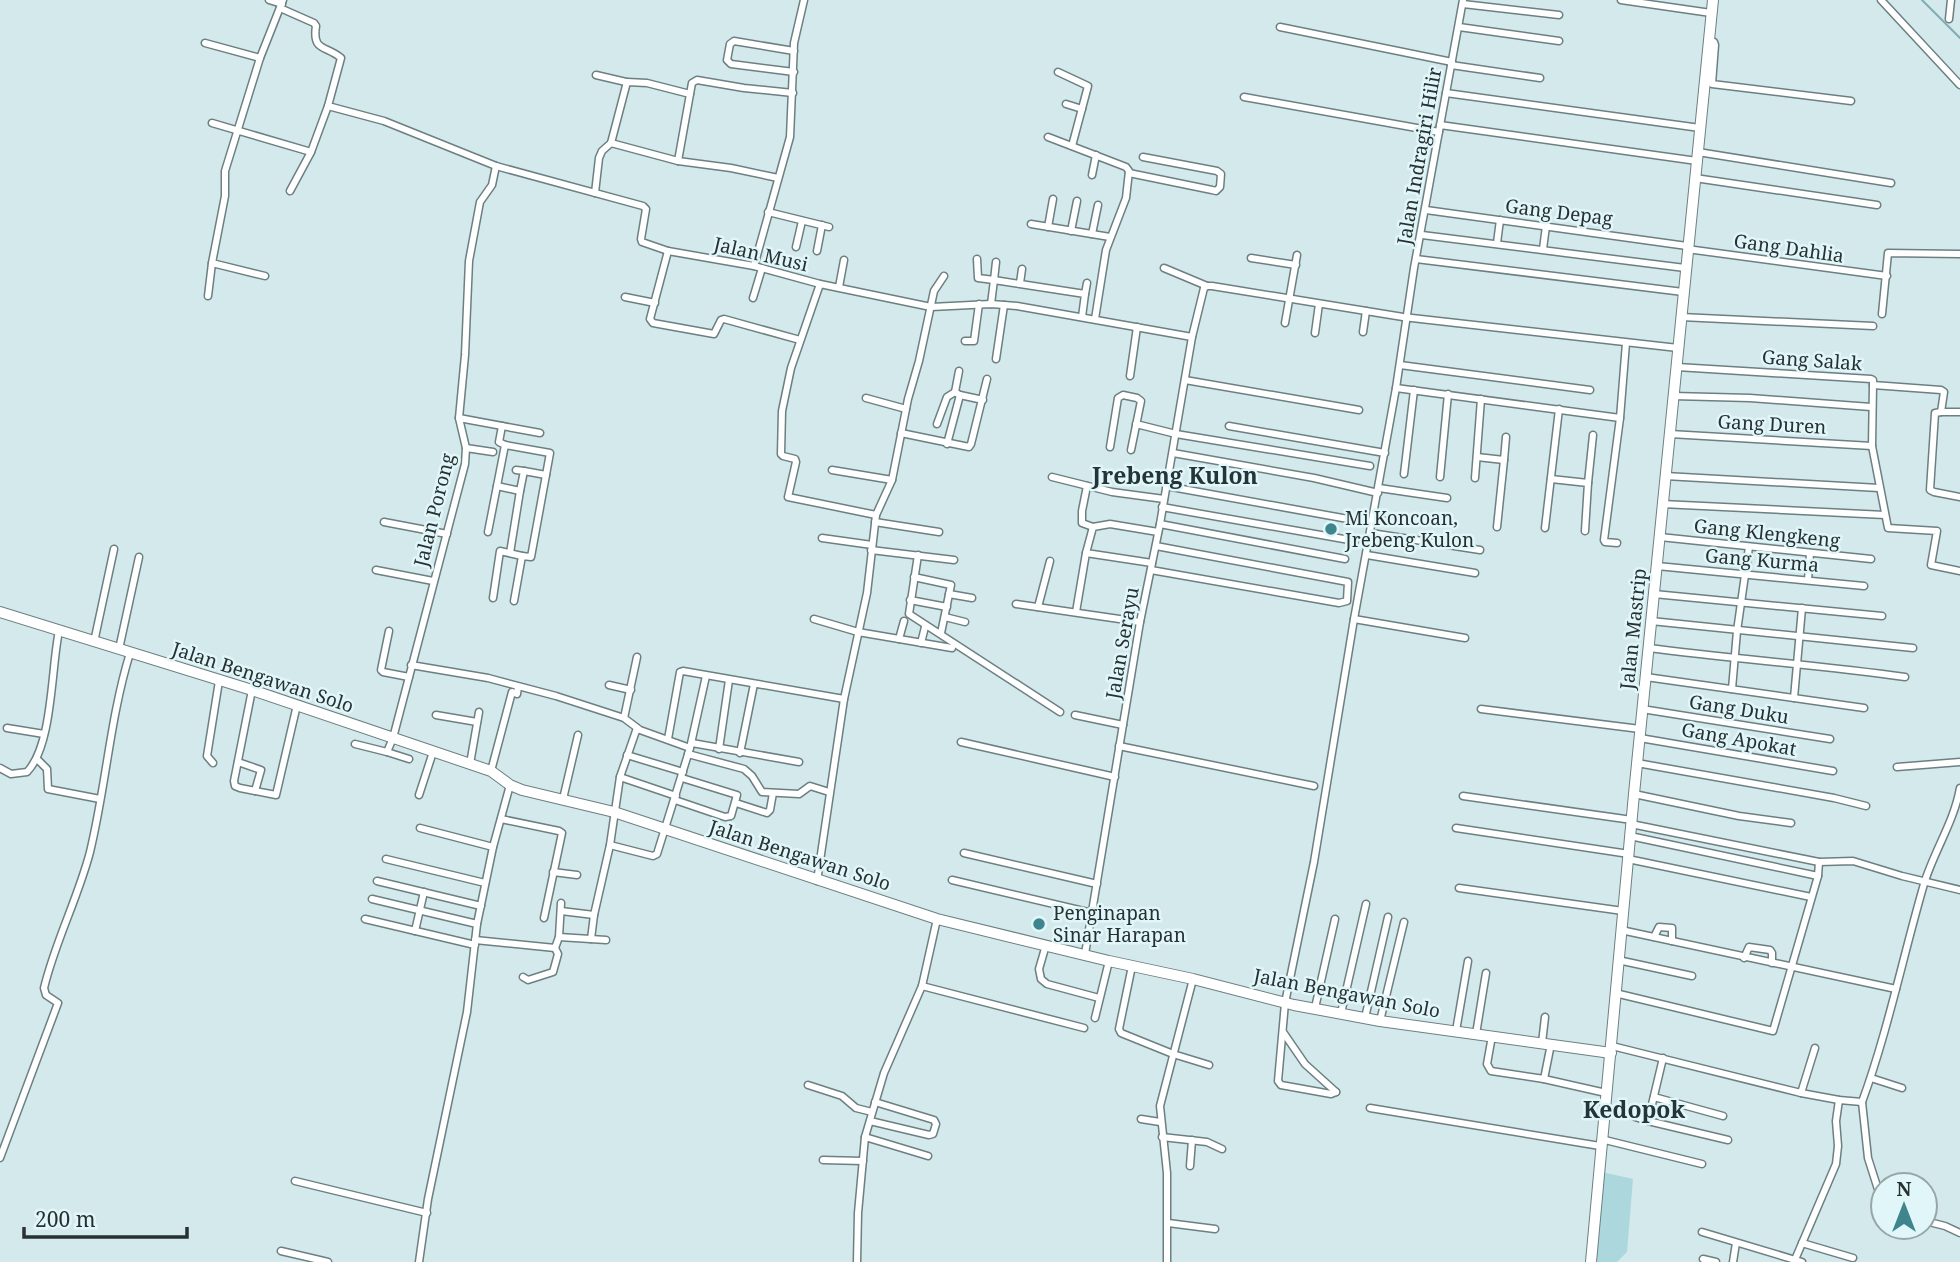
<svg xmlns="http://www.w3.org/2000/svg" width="1960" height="1262" viewBox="0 0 1960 1262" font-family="'Noto Serif',serif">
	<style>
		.green { fill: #acd7dd }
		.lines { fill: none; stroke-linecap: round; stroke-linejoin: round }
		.stream { stroke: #7eadb3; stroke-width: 2 }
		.street-casing { stroke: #6c7f81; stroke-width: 9 }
		.secondary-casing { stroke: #6c7f81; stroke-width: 12 }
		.street { stroke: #fff; stroke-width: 6 }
		.secondary { stroke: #fff; stroke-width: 10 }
		.poi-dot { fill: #3e858e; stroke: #e1f6f9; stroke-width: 2.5 }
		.labels { text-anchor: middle; stroke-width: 5; stroke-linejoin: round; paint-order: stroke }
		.street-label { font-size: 19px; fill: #283132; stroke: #e1f6f9 }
		.poi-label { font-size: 19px; fill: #283132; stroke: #e1f6f9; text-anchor: start }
		.quarter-label { font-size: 23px; font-weight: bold; fill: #243537; stroke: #e1f6f9 }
	</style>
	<rect width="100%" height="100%" fill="#d4e9ec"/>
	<!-- green -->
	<polygon class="green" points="1602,1172 1633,1179 1627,1252 1617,1262 1593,1262"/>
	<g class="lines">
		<!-- stream -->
		<polyline class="stream" points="1922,0 1960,38"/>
		<!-- street casing -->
		<g class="street-casing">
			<g id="street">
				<polyline points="269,0 282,4"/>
				<polyline points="1463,0 1414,268 1396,388 1620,418 1626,343"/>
				<polyline points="1621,0 1711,13"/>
				<polyline points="1881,0 1960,85"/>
				<polyline points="1463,4 1559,15"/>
				<path d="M280,8l34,15 2,3c-4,26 10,19 25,32l-13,48 56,15 112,45 147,40 3,3 -5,30 1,3 26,9 86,15 66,18 111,23 60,-3 26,2 175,31"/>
				<polyline points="1949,19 1951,0"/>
				<polyline points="1280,27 1452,62"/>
				<polyline points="1459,27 1559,41"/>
				<polyline points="1708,41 1714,42 1715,45 1712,84 1851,101"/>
				<polyline points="205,43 260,58"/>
				<polyline points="1451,65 1540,78"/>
				<polyline points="794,72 731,64 727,60 730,44 734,41 794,51"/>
				<polyline points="1058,72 1088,86 1072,146"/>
				<polyline points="596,75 626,82"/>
				<polyline points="1446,93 1700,128"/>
				<polyline points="690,94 692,83 697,80 744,88 793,93"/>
				<polyline points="1244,97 1439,132"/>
				<polyline points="1066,104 1082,109"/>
				<polyline points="212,123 311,152"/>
				<polyline points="1440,125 1697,161"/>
				<polyline points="1048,137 1126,167 1129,171 1126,198 1106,250 1095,319"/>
				<polyline points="611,143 678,161 731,168 778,178"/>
				<polyline points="1698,152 1891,183"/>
				<polyline points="1129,173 1212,190 1216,191 1220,187 1221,174 1217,171 1143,157"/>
				<polyline points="1092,175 1096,155"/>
				<polyline points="1695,178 1877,205"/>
				<polyline points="290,191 311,152 328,106"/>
				<polyline points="595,193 599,158 602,151 611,143 627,82 647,83 690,94 678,161"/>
				<polyline points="1426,210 1687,246"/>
				<polyline points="768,212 829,227"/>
				<polyline points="1031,224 1110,237"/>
				<polyline points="1048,227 1053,199"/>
				<polyline points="1071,231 1077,201"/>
				<polyline points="1092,234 1098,205"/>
				<polyline points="1422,235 1685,268"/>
				<polyline points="1497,243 1500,220"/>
				<polyline points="796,247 802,221"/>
				<polyline points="1543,249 1546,226"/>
				<polyline points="1687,249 1887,276"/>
				<polyline points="668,251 650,319 653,323 714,334 721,320 724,319 800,340"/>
				<polyline points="817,251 822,225"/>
				<polyline points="1251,258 1296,265"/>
				<polyline points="977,259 978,278 994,280 996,262"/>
				<polyline points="1416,259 1683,292"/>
				<polyline points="754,266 790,137 794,43 804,0"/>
				<polyline points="1164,268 1207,286"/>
				<polyline points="265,276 212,263 225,196 225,171 260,58 283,0"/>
				<polyline points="1020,283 1022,269"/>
				<polyline points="820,284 791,368 782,411 781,454 783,456 795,459 796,462 788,497 876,515"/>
				<polyline points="839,287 844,260"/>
				<polyline points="1085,294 1087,283"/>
				<polyline points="208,296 212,263"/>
				<polyline points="625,297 655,303"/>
				<polyline points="753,298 762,268"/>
				<polyline points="991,304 994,280 1085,294 1082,317"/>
				<polyline points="1882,314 1888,253 1960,254"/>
				<polyline points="1681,317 1873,326"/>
				<polyline points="1285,323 1297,255"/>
				<polyline points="1363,332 1366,311"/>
				<polyline points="1315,333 1319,304"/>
				<polyline points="965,341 974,341 979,304"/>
				<polyline points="996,359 1004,305"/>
				<polyline points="1400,365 1590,390"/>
				<polyline points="1677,367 1871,379 1873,380 1873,385 1941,390 1944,392 1941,412 1960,412"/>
				<polyline points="1130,376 1137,327"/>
				<polyline points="1185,380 1359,410"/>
				<polyline points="1873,385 1872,446 1888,528 1937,531 1931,565 1960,571"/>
				<polyline points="958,394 955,392 959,371"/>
				<polyline points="1673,396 1750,398 1871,407"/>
				<polyline points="866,398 906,409"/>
				<polyline points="1941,412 1935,413 1930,490 1934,492 1960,497"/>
				<polyline points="459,418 540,433"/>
				<polyline points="937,424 947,397 955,392"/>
				<polyline points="1136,424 1176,434 1370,466"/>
				<polyline points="1229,426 1385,453"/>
				<polyline points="901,433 969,447 971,444 987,379"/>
				<polyline points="1670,434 1872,446"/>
				<polyline points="947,444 960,395 983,400"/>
				<polyline points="505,445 550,453 546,475 524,471"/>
				<polyline points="1110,447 1118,398 1123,395 1137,398 1141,401 1131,450"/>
				<polyline points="466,448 493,452"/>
				<polyline points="1173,453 1314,478 1378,493"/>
				<polyline points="1477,457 1504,460 1506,437"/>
				<polyline points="832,470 892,480"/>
				<polyline points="1404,474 1414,390"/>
				<polyline points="1665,476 1879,488"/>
				<polyline points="1052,477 1112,492 1164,499"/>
				<polyline points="1440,477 1448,394"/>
				<polyline points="1475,478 1481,399"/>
				<polyline points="1551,479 1588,483 1585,531"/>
				<polyline points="1588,483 1593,435"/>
				<polyline points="497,486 520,491 524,471 516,470"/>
				<polyline points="1087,486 1082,511 1082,523 1093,527"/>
				<polyline points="1166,486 1348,519"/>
				<polyline points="1379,488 1447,498"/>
				<polyline points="1662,504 1885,515"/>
				<polyline points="1162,507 1355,541"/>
				<polyline points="1374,519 1392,522"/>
				<polyline points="384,522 447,534"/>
				<polyline points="875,522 939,532"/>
				<polyline points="1160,524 1345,559"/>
				<polyline points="1497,527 1504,460"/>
				<polyline points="1545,528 1559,409"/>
				<polyline points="488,532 505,445 499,442 502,426"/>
				<polyline points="1371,533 1480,550"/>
				<polyline points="1660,537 1871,559"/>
				<polyline points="822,538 872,545"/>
				<polyline points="1617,543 1605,542 1604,540 1620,418"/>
				<polyline points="871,550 954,560"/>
				<polyline points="510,553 520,491"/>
				<polyline points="918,555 909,614 1060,712"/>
				<polyline points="1367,555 1475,573"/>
				<polyline points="1152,563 1086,553 1093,527 1110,524 1158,532"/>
				<polyline points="1657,566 1864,586"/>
				<polyline points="376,570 433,581"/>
				<polyline points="1151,570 1339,603 1347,601 1348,582 1156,546"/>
				<polyline points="914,577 951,585 941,633"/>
				<polyline points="1808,580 1810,553"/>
				<polyline points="949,594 972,598"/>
				<polyline points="1654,594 1882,616"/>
				<polyline points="493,598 500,551 522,556"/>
				<polyline points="910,600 947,607"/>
				<polyline points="514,601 522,556 531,557 546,475"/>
				<polyline points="1016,604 1140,622"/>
				<polyline points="1038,607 1050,561"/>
				<polyline points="1076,612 1086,553"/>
				<polyline points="945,617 965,622"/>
				<polyline points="814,619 858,632 952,648"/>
				<polyline points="1354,619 1465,638"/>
				<polyline points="1651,621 1913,648"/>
				<polyline points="389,631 381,670 383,672 409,677"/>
				<polyline points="899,639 904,621"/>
				<polyline points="94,642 114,549"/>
				<polyline points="921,643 925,627"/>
				<path d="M1649,648c85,11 171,17 256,29"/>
				<polyline points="119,649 139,557"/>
				<polyline points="411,665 488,678 556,696 624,718 640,730 690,748"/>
				<polyline points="1646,677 1864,708"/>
				<polyline points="609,685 631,690"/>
				<polyline points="1732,689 1737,631 1749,547"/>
				<polyline points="252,690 234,781 235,786 240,788 276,795 297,705"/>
				<polyline points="1794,698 1802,608"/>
				<polyline points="1481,709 1640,729"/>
				<polyline points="1642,709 1830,739"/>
				<polyline points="436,715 477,722"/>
				<polyline points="1075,715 1123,725"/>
				<polyline points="624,718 637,657"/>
				<polyline points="7,728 44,734"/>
				<polyline points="1640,738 1833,771"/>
				<polyline points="668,739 680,672 683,671 844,699"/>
				<polyline points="961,742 1115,777"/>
				<polyline points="692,743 799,762"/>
				<polyline points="355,744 387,752 393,738 465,464 466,448 459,418 465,355 469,261 480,202 492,185 496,166"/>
				<polyline points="1119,746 1314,786"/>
				<polyline points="719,749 729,680"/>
				<polyline points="387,752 409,759"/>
				<polyline points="740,753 754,684"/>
				<polyline points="688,754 744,769 752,776 762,792 799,794 810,786 829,792"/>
				<polyline points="627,755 683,772"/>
				<polyline points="37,759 47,769 48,789 100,799"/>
				<polyline points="238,762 261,770 255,791"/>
				<polyline points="213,763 207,756 219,681"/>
				<polyline points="1637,763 1834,798 1866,806"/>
				<polyline points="470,764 479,712"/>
				<polyline points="1897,767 1960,762"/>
				<path d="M0,768l11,6 16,-2c26,-27 24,-104 32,-141"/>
				<polyline points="491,771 512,692 517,694 518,687"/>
				<polyline points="620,777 676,796"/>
				<polyline points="1634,794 1739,816 1791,823"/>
				<polyline points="419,795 433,752"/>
				<polyline points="1463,796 1632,820"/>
				<polyline points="563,799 578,735"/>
				<polyline points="675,800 725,817 731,816 737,795 682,778"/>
				<polyline points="736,803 767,813 770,810 773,793"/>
				<polyline points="501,819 559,831 562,833 544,918"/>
				<polyline points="1631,824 1819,862 1853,861 1902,876 1960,890"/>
				<polyline points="420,828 493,847"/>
				<polyline points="1456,828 1629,854"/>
				<polyline points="1630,836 1818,876"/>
				<polyline points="610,845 653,856 657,854 690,748 706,676"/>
				<polyline points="964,853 1097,884"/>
				<polyline points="386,859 485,883"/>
				<polyline points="1628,859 1811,897"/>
				<polyline points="553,872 577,875"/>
				<polyline points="952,880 1092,913"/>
				<polyline points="377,881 481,906"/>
				<polyline points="817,881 844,699 867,593 876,515 892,480 908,399 919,361 934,291 944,276"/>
				<polyline points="1459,888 1623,911"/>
				<polyline points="372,899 477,924"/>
				<polyline points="561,911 594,915 610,845 620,777 637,728"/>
				<polyline points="365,919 475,945"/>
				<polyline points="1621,930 1896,989"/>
				<polyline points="415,931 424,892"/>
				<polyline points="559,937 606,940"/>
				<polyline points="1654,937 1659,927 1672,928 1672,941"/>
				<polyline points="591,939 594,915"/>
				<polyline points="475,940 555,948 559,937 561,903"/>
				<polyline points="1046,945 1039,969 1041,979 1047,984 1099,998"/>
				<polyline points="1085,954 1140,622 1160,524 1192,337 1204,288 1207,286 1212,286 1403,317 1678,348"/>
				<polyline points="1744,958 1749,947 1770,950 1772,953 1772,963"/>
				<polyline points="1618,960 1692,976"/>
				<polyline points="1132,966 1119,1029 1121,1033 1173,1054 1209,1065"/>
				<polyline points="523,977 528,980 553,972 558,954 555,948"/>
				<polyline points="922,986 1084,1028"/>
				<polyline points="1615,993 1773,1031 1818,876 1819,862"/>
				<polyline points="1315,1008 1335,919"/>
				<polyline points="1341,1013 1366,904"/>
				<polyline points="1095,1018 1109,961"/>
				<polyline points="1365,1018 1388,917"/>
				<polyline points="1380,1021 1404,922"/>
				<polyline points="1456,1031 1468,961"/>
				<polyline points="1283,1032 1305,1064 1336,1092"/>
				<polyline points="1476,1034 1486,973"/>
				<polyline points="1492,1036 1487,1064 1491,1071 1544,1079 1606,1093"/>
				<polyline points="1542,1043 1545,1017"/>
				<path d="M1612,1046l189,47 38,7 23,2c26,-71 41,-146 62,-218 10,-33 30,-62 36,-96"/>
				<polyline points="1871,1078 1902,1088"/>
				<polyline points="1544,1079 1551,1044"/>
				<polyline points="808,1085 842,1096 856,1108 872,1112"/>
				<polyline points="1336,1092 1331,1094 1281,1085 1278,1081 1285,1003 1314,862 1354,619 1396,388"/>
				<polyline points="1801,1093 1815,1048"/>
				<polyline points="1654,1097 1723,1116"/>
				<polyline points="1862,1102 1868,1158 1883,1205"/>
				<polyline points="1370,1108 1600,1146"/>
				<polyline points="1635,1117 1648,1121 1663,1058"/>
				<polyline points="1141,1119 1160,1122"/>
				<polyline points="870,1121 929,1135 933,1134 936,1124 934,1120 875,1102"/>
				<polyline points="1648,1121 1728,1140"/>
				<polyline points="865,1137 928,1156"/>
				<polyline points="1162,1137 1207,1142 1222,1149"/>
				<polyline points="1601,1139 1702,1164"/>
				<path d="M0,1158l58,-155 -12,-8 -2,-7c11,-46 34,-90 46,-136 16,-66 20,-134 40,-199"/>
				<polyline points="823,1160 863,1161"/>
				<polyline points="1190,1166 1192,1140"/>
				<polyline points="295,1181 427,1213"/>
				<polyline points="1925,1221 1945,1226 1960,1233"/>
				<polyline points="1168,1223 1215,1229"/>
				<polyline points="1702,1232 1802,1262"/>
				<polyline points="1802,1243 1853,1258"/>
				<polyline points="281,1251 328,1262"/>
				<polyline points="1703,1259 1716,1262"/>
				<polyline points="419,1262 428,1199 467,1012 477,924 493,847 510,785"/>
				<polyline points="857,1262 858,1213 865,1137 884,1073 922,986 937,919"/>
				<polyline points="1167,1262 1167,1173 1160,1106 1193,979"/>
				<polyline points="1733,1262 1736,1243"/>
				<polyline points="1794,1262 1836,1164 1838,1146 1836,1121 1839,1100"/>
			</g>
		</g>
		<!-- secondary casing -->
		<g class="secondary-casing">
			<g id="secondary">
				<polyline points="0,612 252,690 491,771 510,785 522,790 614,812 937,919 1109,961 1193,979 1294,1005 1380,1021 1611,1053"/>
				<polyline points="1591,1262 1634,794 1713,0"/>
			</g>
		</g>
		<!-- street -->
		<use href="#street" class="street"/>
		<!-- secondary -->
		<use href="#secondary" class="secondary"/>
	</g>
	<!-- markers -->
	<g class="poi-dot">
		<circle cx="1331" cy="529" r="7"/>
		<circle cx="1039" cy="924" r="7"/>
	</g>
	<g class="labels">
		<!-- street labels -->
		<g class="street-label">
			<text transform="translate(1419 156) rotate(-80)" y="7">Jalan Indragiri Hilir</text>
			<text transform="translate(1559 212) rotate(7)" y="7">Gang Depag</text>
			<text transform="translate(1789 248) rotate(8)" y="7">Gang Dahlia</text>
			<text transform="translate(761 254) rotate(13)" y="7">Jalan Musi</text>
			<text transform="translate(1812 360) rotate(4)" y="7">Gang Salak</text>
			<text transform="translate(1772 424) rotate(3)" y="7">Gang Duren</text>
			<text transform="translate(434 510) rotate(-76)" y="7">Jalan Porong</text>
			<text transform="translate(1767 533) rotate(6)" y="7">Gang Klengkeng</text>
			<text transform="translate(1762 560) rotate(5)" y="7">Gang Kurma</text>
			<text transform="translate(1633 629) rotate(-84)" y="7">Jalan Mastrip</text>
			<text transform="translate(1122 643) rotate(-80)" y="7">Jalan Serayu</text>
			<text transform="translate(263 677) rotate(18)" y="7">Jalan Bengawan Solo</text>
			<text transform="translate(1739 709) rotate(9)" y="7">Gang Duku</text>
			<text transform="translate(1739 739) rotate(10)" y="7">Gang Apokat</text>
			<text transform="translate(800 855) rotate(18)" y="7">Jalan Bengawan Solo</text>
			<text transform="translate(1347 993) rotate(11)" y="7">Jalan Bengawan Solo</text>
		</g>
		<!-- poi labels -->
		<g class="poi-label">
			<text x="1345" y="525">Mi Koncoan,<tspan x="1345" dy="22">Jrebeng Kulon</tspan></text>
			<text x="1053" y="920">Penginapan<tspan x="1053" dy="22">Sinar Harapan</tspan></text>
		</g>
		<!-- quarter labels -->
		<g class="quarter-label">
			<text x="1175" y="484">Jrebeng Kulon</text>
			<text x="1634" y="1118">Kedopok</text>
		</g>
	</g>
	<!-- north arrow -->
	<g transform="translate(1904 1206)"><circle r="33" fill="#e1f6f9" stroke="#97a7a9" stroke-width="2"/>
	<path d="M0-5L12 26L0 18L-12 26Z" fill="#3e858e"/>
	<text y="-10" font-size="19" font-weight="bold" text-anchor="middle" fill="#283132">N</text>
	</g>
	<!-- scale -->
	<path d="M24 1227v10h163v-10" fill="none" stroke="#283132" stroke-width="3.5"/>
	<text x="35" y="1227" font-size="21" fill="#283132" stroke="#e1f6f9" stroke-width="5" paint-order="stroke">200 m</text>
</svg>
